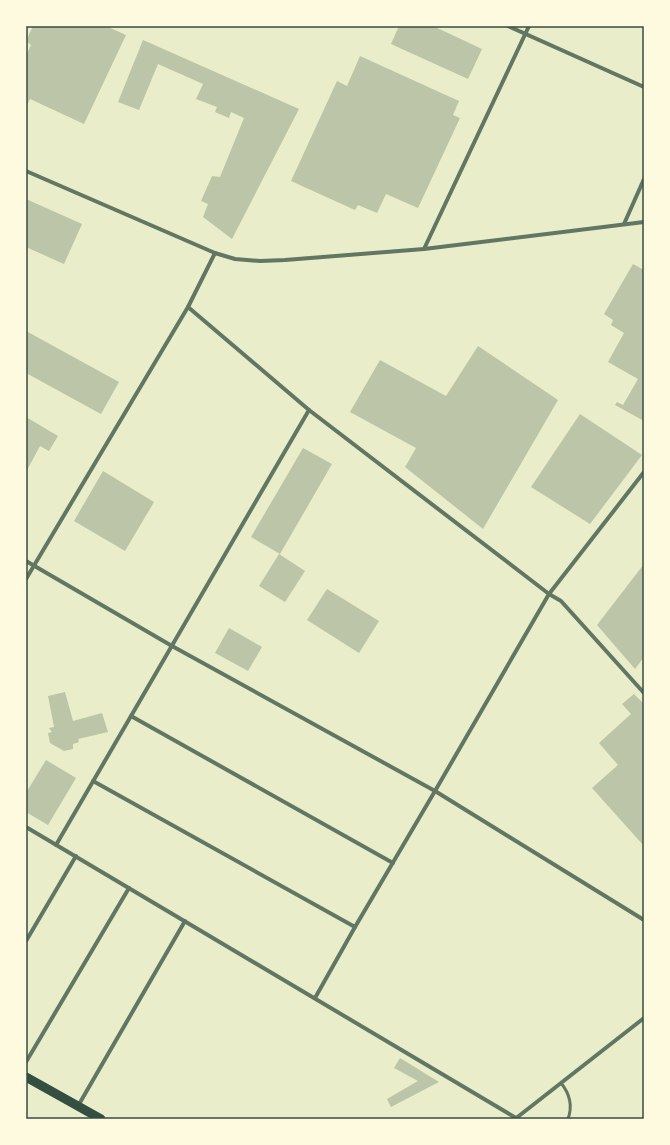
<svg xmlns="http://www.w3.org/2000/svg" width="670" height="1145" viewBox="0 0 670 1145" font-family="Arial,sans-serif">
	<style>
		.building { fill: #bcc5a7 }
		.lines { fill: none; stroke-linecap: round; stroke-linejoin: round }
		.service { stroke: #617663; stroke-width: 3 }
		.minor { stroke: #617663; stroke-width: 4 }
		.primary { stroke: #344e41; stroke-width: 9 }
		.neatline { fill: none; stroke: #344e41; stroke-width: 1.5 }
	</style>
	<rect width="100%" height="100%" fill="#e9edc9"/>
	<!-- building -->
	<g class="building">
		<polygon points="33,26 106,26 126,35 84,124 30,99 26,107 26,56 31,45 26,41"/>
		<polygon points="399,26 433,26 482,49 468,79 391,44"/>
		<polygon points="143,40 299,109 232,239 203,217 208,204 201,201 212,176 220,177 244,118 231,112 229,118 215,112 217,107 196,99 203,84 158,64 139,110 118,102"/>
		<polygon points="360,56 459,101 453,115 460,118 418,208 386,194 377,213 358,205 355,210 291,181 337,81 347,86"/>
		<polygon points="26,199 82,224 64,264 26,247"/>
		<polygon points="633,264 644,270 644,421 615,405 617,402 623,405 638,379 608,362 624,333 611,325 613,320 604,314"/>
		<polygon points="26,331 119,382 101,414 26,373"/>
		<polygon points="478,346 558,400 483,529 405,467 416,448 350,412 380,360 446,396"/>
		<polygon points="580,414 642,455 590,524 531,487"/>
		<polygon points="26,417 58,436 49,451 40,446 26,472"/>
		<polygon points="303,448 332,464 280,554 251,537"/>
		<polygon points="103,471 154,502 125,551 74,521"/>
		<polygon points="279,554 305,571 285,602 259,586"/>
		<polygon points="644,564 644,657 635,669 597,625"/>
		<polygon points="327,589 379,621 359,653 307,620"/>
		<polygon points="229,628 262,647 248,671 215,653"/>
		<polygon points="65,692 73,721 102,713 108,732 78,739 79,742 73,744 73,749 64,751 50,743 48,733 52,732 49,728 54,727 48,696"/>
		<polygon points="634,694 644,704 644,846 592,788 618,765 599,743 631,714 622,704"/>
		<polygon points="46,760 76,778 48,825 26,812 26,793"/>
		<polygon points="400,1058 439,1082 391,1107 387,1099 418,1081 394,1068"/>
	</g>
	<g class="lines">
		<!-- service -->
		<path class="service" d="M561,1083c9,11 12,22 7,36"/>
		<!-- minor -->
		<g class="minor">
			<polyline points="508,26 644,87"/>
			<polyline points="26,171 215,253 235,259 260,261 285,260 424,249 644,222"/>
			<polyline points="624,224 644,179"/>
			<polyline points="424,249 529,26"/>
			<polyline points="188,307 309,410 549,594 561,601 644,693"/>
			<polyline points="26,561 172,646 435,791 644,920"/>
			<polyline points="26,579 188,307 215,253"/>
			<polyline points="131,716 393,863"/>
			<polyline points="93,781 355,927"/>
			<polyline points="26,827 516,1118"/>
			<polyline points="56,845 309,410"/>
			<polyline points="26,941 76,856"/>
			<polyline points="315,998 355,927 435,791 549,594 644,472"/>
			<polyline points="26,1062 129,888"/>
			<polyline points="78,1106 185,921"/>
			<polyline points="515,1119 644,1018"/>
		</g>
		<!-- primary -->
		<polyline class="primary" points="26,1077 101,1119"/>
	</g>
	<!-- border -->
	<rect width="670" height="1145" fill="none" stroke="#fefae0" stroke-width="54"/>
	<rect x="27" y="27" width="616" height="1091" class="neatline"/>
</svg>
